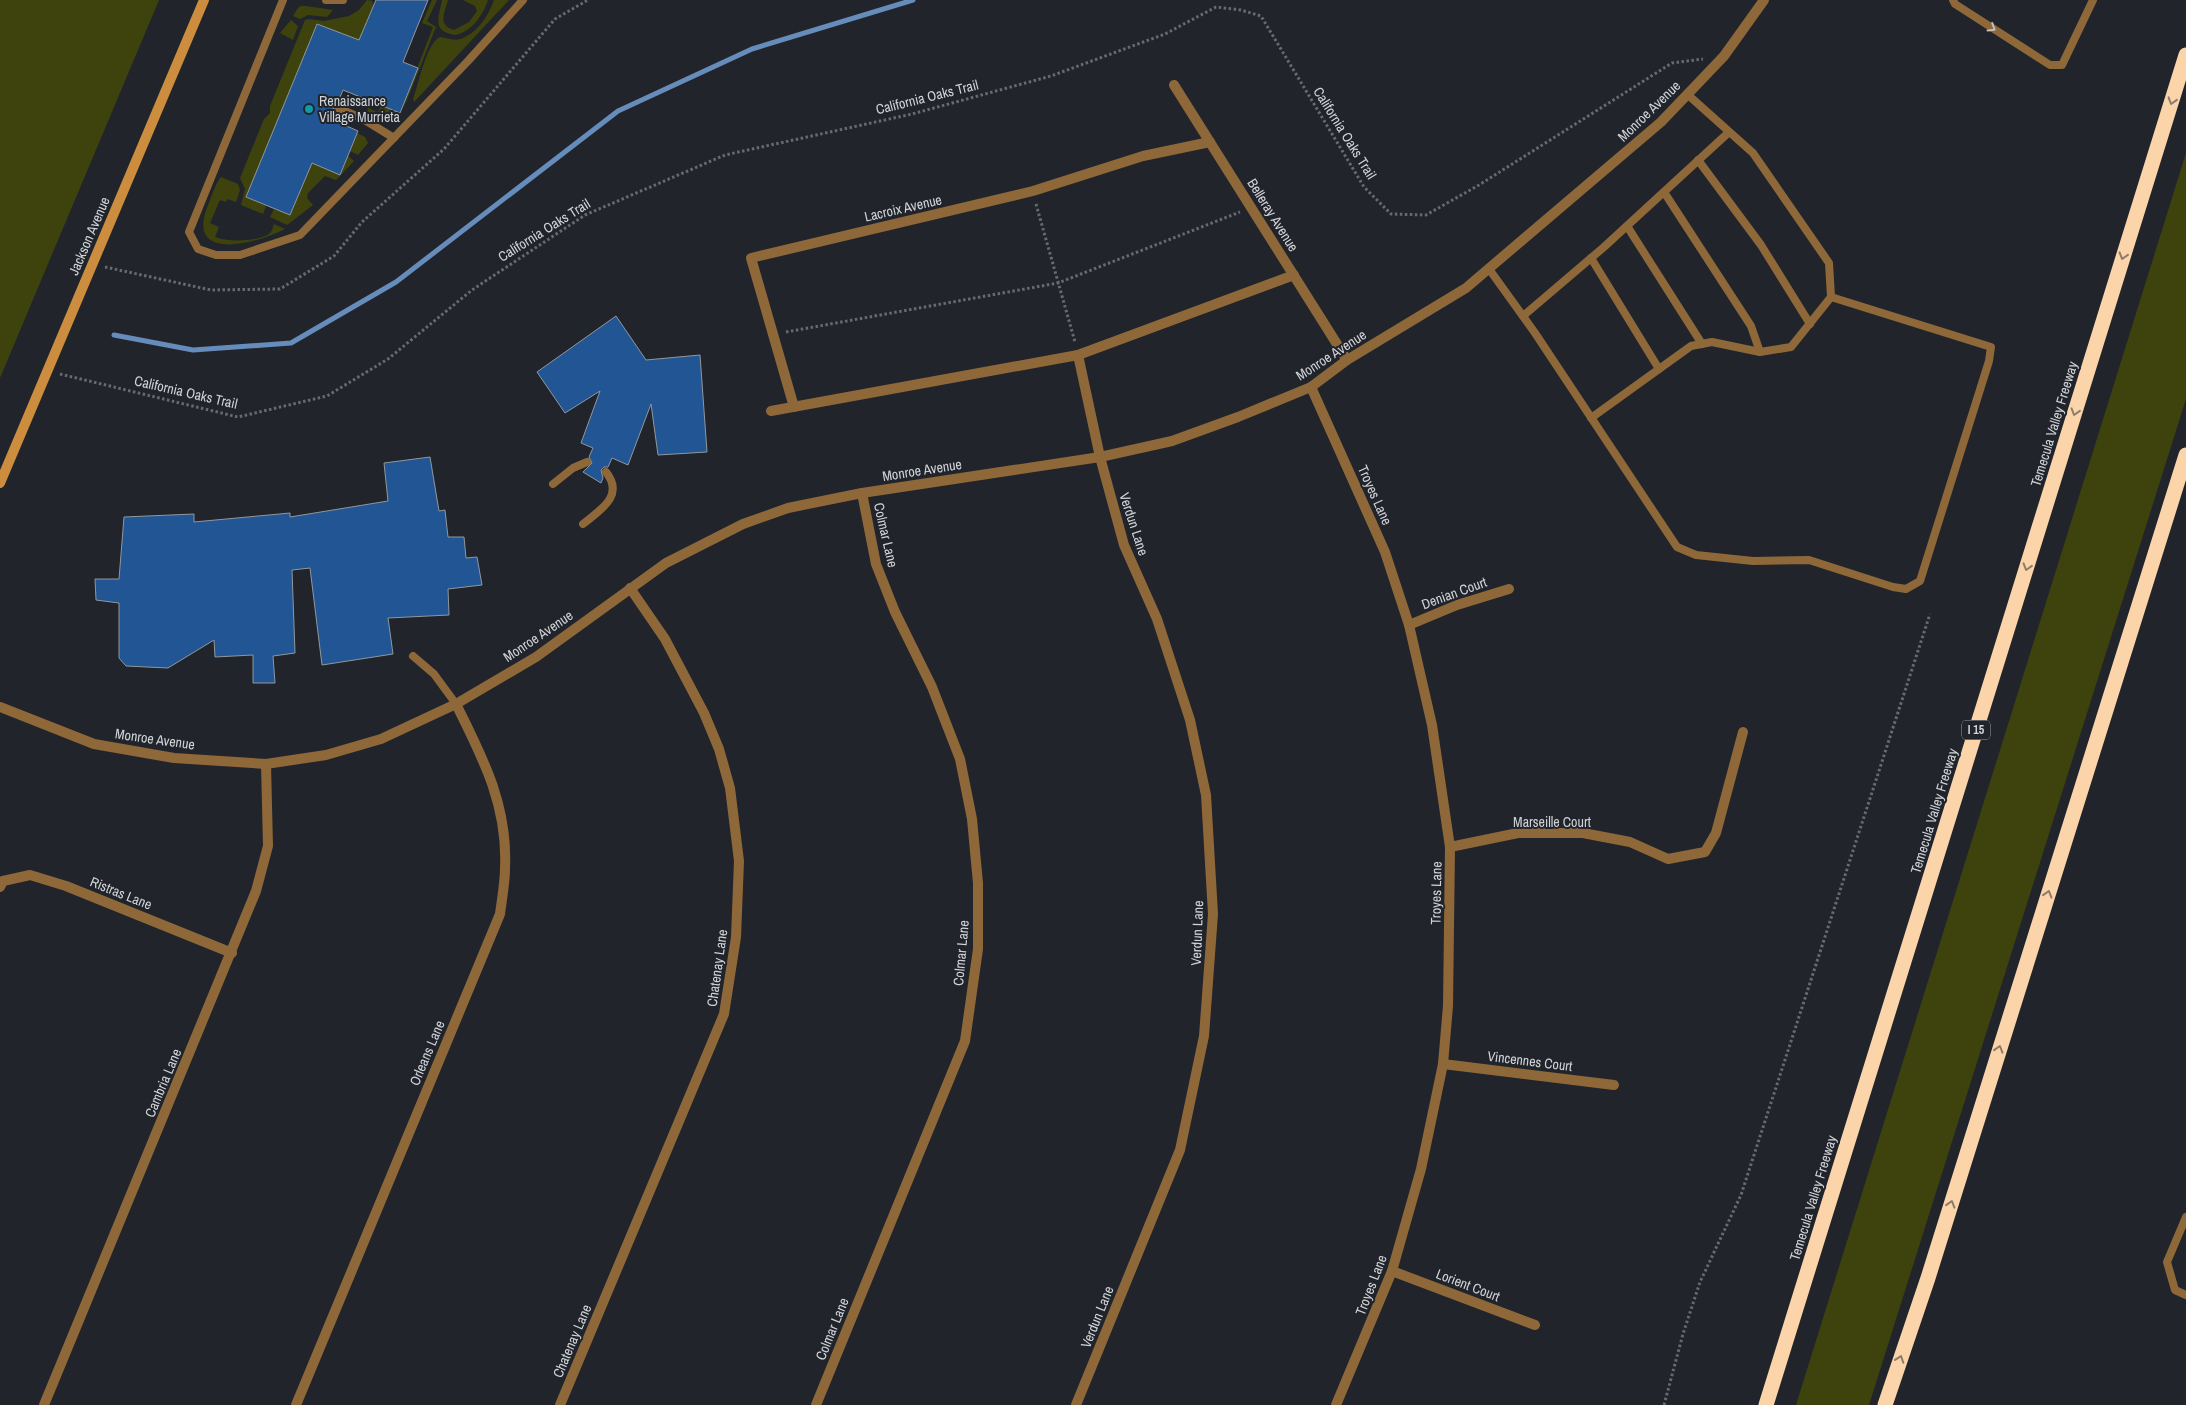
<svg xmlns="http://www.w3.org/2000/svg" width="2186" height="1405" viewBox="0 0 2186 1405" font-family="'Archivo Narrow',sans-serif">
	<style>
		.green { fill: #3e430e }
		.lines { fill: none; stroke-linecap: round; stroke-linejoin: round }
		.stream { stroke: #668cbb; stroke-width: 5 }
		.building { fill: #225594; stroke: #91979e }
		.path { stroke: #676a70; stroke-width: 3; stroke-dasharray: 2.5 2.5; stroke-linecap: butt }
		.lane { stroke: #8f683a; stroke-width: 8 }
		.street { stroke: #8f683a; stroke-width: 10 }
		.secondary { stroke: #cc8d3f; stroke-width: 10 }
		.highway { stroke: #fbd4aa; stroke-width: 15 }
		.oneway { stroke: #c3beb8 }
		.oneway2 { stroke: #8e7c6a }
		.culture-dot { fill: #0f9aa8; stroke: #21252b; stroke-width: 2 }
		.labels { text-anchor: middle; stroke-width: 4; stroke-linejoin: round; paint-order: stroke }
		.shield { fill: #21252b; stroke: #9c9fa3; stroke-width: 1 }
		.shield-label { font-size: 12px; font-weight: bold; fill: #d0d3d7 }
		.street-label { font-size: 14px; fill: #d0d3d7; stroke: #21252b }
		.poi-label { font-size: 14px; fill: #d0d3d7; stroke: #21252b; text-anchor: start }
	</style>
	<rect width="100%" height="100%" fill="#21252b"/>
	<!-- green -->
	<g class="green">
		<polygon points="0,0 159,0 0,378"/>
		<polygon points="367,0 373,1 372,3 374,4 358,43 317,25 308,44 310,45 247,197 266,206 263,214 241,205 245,189 240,178 264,119 270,113 270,106 305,20 309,19 324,21 349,16 359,10"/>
		<polygon points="432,0 437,0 427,21 436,27 407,100 400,113 433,27 422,23"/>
		<path d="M442,0h6c-3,12 -11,25 6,30l15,-8 8,-11 -2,-5 -12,-6h25c-5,15 -16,31 -32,35 -25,-3 -17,-18 -14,-35z"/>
		<path d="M494,0h15l-95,102 -1,-3c5,-14 14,-57 27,-62 7,1 14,4 20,2 17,-5 29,-24 34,-39z"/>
		<polygon points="301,6 306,6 333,10 327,17 308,15 300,19 293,16 298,8"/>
		<polygon points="291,20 298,26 293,40 280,33"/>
		<polygon points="381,105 398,112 390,121 367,112 368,108 378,112"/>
		<polygon points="357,133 365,137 368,143 358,155 350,151"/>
		<polygon points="2186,153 2186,399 1869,1405 1796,1405"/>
		<polygon points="348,156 354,161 336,180 325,176 308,193 307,198 313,205 287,225 270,217 274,209 290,215 312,163 340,175"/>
		<path d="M221,177l17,7 2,6 -4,12 -9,-3 -1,3 -6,-2 -10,23 9,4 -4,10c12,5 42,5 54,-3 3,-2 4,-7 5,-10l11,5c-27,14 -101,35 -77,-24 4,-9 7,-21 13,-28z"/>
	</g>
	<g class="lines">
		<!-- stream -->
		<polyline class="stream" points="114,335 193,350 291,343 396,282 618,111 752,49 913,0"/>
	</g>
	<!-- building -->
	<g class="building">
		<polygon points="376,0 428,0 403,62 418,68 400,113 343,90 338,102 333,106 334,112 331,119 358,131 340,175 312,163 290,215 246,197 317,24 359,40"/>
		<polygon points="616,316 646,360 700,355 707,452 658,455 651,404 628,465 612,458 608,467 604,467 601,470 603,478 601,483 583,472 592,463 589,457 593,448 581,443 600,391 565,413 537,372"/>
		<polygon points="430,457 439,511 445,510 448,537 464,537 466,558 477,557 482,585 448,589 449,615 388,618 393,654 322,665 310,568 292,570 295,653 273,656 275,683 253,683 253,655 215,657 214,640 168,668 126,666 119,658 119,603 96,600 95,579 119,579 124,517 194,514 194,522 290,513 290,517 388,501 384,463"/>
	</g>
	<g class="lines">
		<!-- path -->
		<g class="path">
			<polyline points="1036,204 1075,342"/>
			<polyline points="105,267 211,290 280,289 334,256 362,222 444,149 555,19 588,0"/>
			<polyline points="786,332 1058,283 1240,212"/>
			<polyline points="60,374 238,417 327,396 388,359 472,290 585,215 725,155 912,114 1051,76 1165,34 1216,7 1241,10 1261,16 1364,187 1391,214 1426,215 1479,185 1672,63 1703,59"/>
			<polyline points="1664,1405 1683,1334 1700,1282 1741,1195 1930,614"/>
		</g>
		<!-- lane -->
		<g class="lane">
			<polyline points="283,0 189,232 198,249 216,255 240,255 300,235 468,61 523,0"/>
			<polyline points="326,0 343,0"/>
			<polyline points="1953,0 1955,4 2050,65 2062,65 2093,0"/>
			<polyline points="338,108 363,119 394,138"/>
			<polyline points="1698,160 1761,245 1810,324"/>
			<polyline points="1664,192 1751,326 1760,352"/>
			<polyline points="1627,226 1702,344"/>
			<polyline points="1591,258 1659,369"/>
			<polyline points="1489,269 1535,333 1677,547 1696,555 1753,561 1809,560 1893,587 1906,589 1920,581 1989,361 1991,347 1831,297"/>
			<polyline points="1523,316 1604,247 1728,133"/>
			<polyline points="1591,418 1691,346 1712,342 1760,352 1791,347 1831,297 1829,263 1753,153 1687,94"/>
			<polyline points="553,484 573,468 587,462"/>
			<path d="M583,524c17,-14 42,-28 23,-52"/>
			<polyline points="413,656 434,674 456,704"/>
			<polyline points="2186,1217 2167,1262 2175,1290 2186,1295"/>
		</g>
		<!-- street -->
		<g class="street">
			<polyline points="1174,85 1347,360"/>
			<polyline points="1311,387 1385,552 1409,625 1432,725 1450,847 1448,1006 1443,1064 1421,1169 1392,1271 1336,1405"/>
			<polyline points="794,407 751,258 1033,191 1143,156 1210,142"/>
			<polyline points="771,411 1078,355 1294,275"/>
			<polyline points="1409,625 1457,605 1509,589"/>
			<polyline points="0,707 94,744 174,758 266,764 326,755 381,739 456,704 536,657 666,563 743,524 788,508 862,493 1100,457 1172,441 1238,417 1311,387 1347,360 1466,288 1661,122 1724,56 1764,0"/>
			<polyline points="1450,847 1518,833 1583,833 1630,842 1668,859 1705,852 1716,833 1743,732"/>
			<polyline points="0,887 3,881 30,875 66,886 232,953"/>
			<polyline points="1443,1064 1614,1085"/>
			<polyline points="1392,1271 1535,1325"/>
			<polyline points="44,1405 256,891 268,846 266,764"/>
			<path d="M296,1405l204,-491c2,-16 5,-31 5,-46 3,-62 -22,-110 -49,-164"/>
			<polyline points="560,1405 724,1014 736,937 739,861 730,788 719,749 704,713 665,639 630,588"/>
			<polyline points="816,1405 965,1041 978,949 978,883 972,819 960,759 932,687 895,612 876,564 862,493"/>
			<polyline points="1076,1405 1180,1150 1204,1036 1213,914 1206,795 1190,720 1157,619 1124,545 1100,457 1078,355"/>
		</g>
		<!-- secondary -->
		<polyline class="secondary" points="0,483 204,0"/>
		<!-- highway -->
		<g class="highway">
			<polyline points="1766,1405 2186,55"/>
			<polyline points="1885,1405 1928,1278 2186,455"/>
		</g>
	</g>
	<!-- one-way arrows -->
	<defs><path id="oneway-chevron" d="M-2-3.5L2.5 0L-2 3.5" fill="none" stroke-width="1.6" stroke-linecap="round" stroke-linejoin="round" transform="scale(1.25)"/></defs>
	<use class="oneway" href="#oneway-chevron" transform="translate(1992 28) rotate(32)"/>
	<g class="oneway2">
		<use href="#oneway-chevron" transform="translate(2172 101) rotate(107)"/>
		<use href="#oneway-chevron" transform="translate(2123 256) rotate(107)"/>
		<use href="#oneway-chevron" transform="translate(2075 412) rotate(107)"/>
		<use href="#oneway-chevron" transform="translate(2027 567) rotate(107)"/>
		<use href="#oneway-chevron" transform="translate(2048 894) rotate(-73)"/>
		<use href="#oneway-chevron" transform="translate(1999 1049) rotate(-73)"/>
		<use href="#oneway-chevron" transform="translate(1951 1204) rotate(-73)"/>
		<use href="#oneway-chevron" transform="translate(1900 1359) rotate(-71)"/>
	</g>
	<!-- markers -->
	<circle class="culture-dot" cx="309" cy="109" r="5"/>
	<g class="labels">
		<!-- shield labels -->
		<rect class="shield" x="1962" y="720.5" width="28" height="19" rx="4"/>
		<g class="shield-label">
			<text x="1976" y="734">I 15</text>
		</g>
		<!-- street labels -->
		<g class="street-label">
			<text transform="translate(927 97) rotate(-14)" y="5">California Oaks Trail</text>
			<text transform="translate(1649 111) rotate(-44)" y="5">Monroe Avenue</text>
			<text transform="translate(1345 133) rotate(58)" y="5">California Oaks Trail</text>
			<text transform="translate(903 208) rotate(-13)" y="5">Lacroix Avenue</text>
			<text transform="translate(1273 215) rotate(58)" y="5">Belleray Avenue</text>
			<text transform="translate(544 230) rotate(-32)" y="5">California Oaks Trail</text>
			<text transform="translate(89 236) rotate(-67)" y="5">Jackson Avenue</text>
			<text transform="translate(1331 355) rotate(-33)" y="5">Monroe Avenue</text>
			<text transform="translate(186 392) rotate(13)" y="5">California Oaks Trail</text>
			<text transform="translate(2054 424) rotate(-73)" y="5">Temecula Valley Freeway</text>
			<text transform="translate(922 470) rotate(-9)" y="5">Monroe Avenue</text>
			<text transform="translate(1375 495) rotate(66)" y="5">Troyes Lane</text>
			<text transform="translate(1134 524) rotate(72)" y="5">Verdun Lane</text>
			<text transform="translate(886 535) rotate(77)" y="5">Colmar Lane</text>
			<text transform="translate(1454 593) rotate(-20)" y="5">Denian Court</text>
			<text transform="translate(538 636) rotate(-34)" y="5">Monroe Avenue</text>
			<text transform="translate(155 739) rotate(8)" y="5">Monroe Avenue</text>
			<text transform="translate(1934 811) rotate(-73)" y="5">Temecula Valley Freeway</text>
			<text x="1552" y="827">Marseille Court</text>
			<text transform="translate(121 893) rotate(22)" y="5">Ristras Lane</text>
			<text transform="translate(1436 893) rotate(-89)" y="5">Troyes Lane</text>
			<text transform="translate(1197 933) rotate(-88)" y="5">Verdun Lane</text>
			<text transform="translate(961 953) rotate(-85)" y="5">Colmar Lane</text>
			<text transform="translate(717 968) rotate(-82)" y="5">Chatenay Lane</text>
			<text transform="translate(427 1053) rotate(-67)" y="5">Orleans Lane</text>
			<text transform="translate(1530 1061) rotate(7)" y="5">Vincennes Court</text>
			<text transform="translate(163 1083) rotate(-67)" y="5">Cambria Lane</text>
			<text transform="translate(1813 1198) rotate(-73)" y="5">Temecula Valley Freeway</text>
			<text transform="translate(1371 1285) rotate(-69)" y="5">Troyes Lane</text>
			<text transform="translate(1468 1285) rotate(21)" y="5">Lorient Court</text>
			<text transform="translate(1097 1317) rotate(-68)" y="5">Verdun Lane</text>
			<text transform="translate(832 1329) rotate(-68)" y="5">Colmar Lane</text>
			<text transform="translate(572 1341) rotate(-67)" y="5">Chatenay Lane</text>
		</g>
		<!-- poi labels -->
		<g class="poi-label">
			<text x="319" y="106">Renaissance<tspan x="319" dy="16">Village Murrieta</tspan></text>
		</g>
	</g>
</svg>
